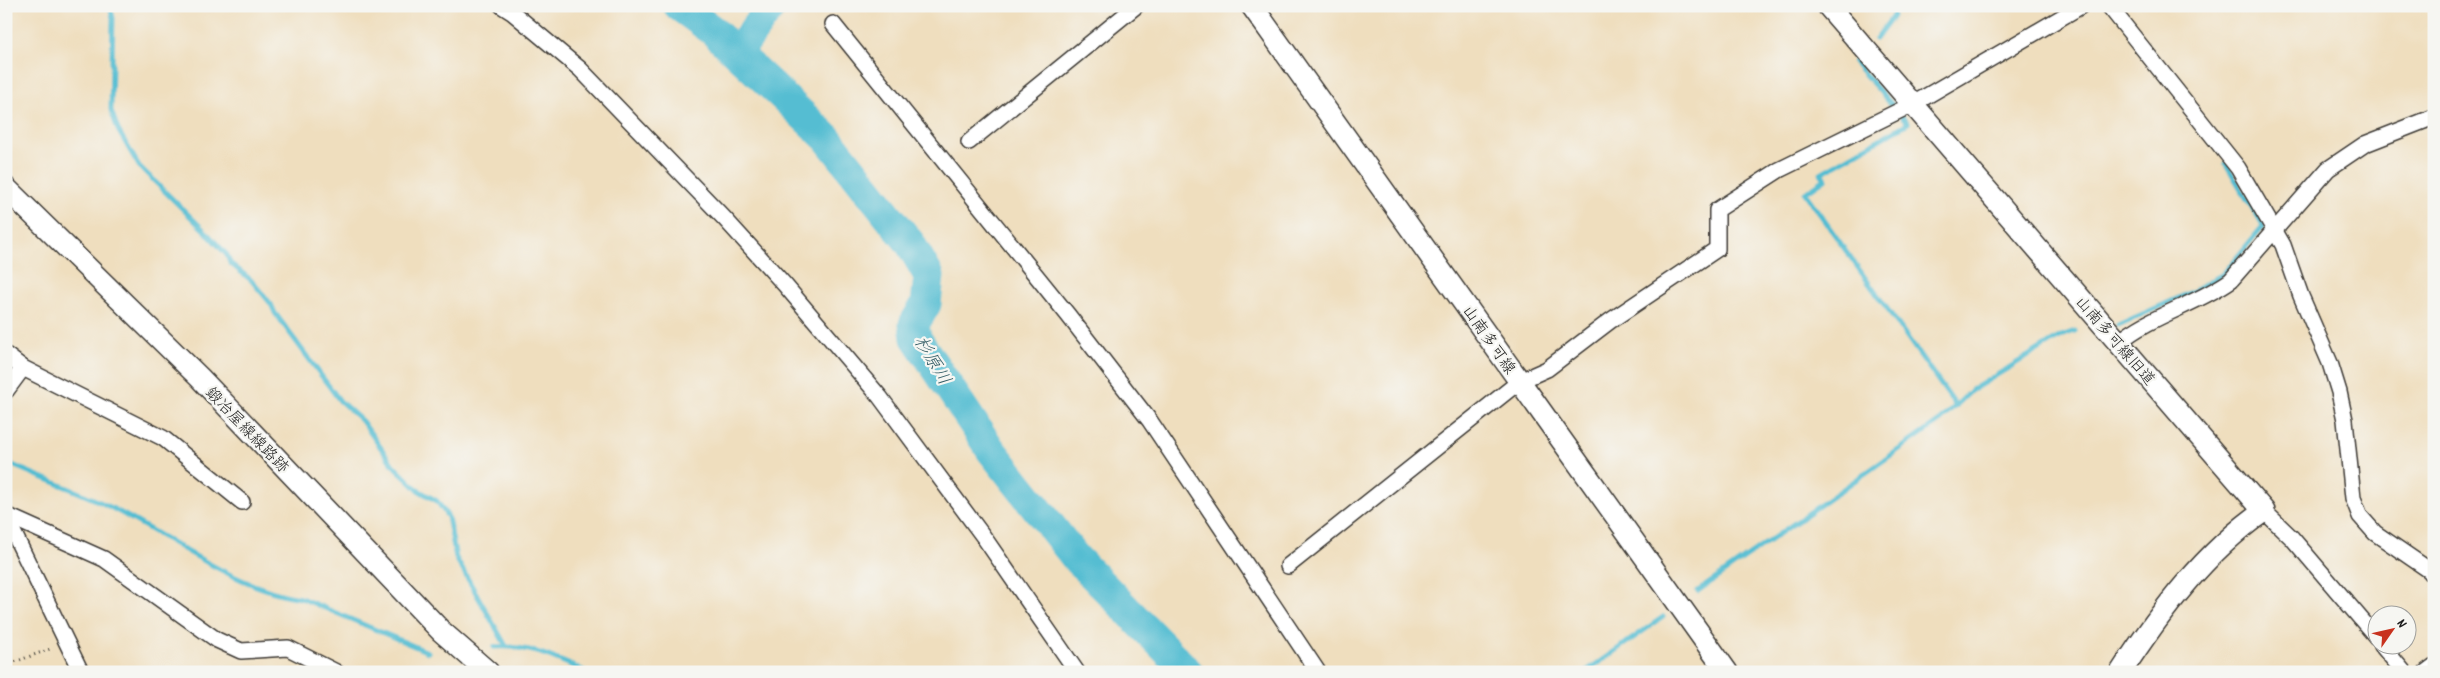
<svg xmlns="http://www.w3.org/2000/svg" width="2440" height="678" viewBox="0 0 2440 678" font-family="Dekko,'Klee One',sans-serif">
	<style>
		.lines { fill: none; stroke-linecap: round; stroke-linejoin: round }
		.stream { stroke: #55bdd2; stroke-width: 5 }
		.river { stroke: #55bdd2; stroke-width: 31 }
		.street-casing { stroke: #3c3934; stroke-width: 18 }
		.secondary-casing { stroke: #3c3934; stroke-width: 24 }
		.path { stroke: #3c3934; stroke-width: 3; stroke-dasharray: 1 4; stroke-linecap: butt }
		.street { stroke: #fff; stroke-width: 15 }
		.secondary { stroke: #fff; stroke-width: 21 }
		.labels { text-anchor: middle; stroke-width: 4.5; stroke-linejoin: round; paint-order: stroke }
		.street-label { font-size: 16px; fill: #1c1c1c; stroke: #f6f6f2 }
		.water-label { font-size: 18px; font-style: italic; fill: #335c65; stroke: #f6f6f2 }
	</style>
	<rect width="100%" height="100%" fill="#f6f6f2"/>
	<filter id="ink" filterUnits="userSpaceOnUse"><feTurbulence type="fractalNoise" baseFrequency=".02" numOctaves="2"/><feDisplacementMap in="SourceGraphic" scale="10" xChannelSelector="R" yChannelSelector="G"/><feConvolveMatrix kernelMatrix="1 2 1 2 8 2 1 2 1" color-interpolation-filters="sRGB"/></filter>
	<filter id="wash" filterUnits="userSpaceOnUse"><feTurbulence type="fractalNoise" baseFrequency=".0096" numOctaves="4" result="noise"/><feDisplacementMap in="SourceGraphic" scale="20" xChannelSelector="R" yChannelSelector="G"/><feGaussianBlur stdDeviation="1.12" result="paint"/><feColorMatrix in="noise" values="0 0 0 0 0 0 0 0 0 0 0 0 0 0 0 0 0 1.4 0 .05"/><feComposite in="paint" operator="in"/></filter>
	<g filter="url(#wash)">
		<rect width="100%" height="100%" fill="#efdebe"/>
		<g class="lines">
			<!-- stream -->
			<g class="stream">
				<polyline points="110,6 113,18 111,110 118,130 139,166 205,231 227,255 230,263 251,280 271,304 275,313 340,401 362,421 393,465 418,490 437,501 448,517 456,558 506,646"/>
				<polyline points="1876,39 1893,16 1895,6"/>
				<polyline points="1854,62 1908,123 1821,173 1825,179 1805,193 1956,406"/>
				<polyline points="2118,325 2194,291 2223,274 2263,226 2226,164"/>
				<path d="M6,462c34,16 69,27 102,44 59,30 127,83 193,92l127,54"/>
				<polyline points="1698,591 1941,420 1972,390 2061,336 2075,331"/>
				<path d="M494,647c33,-3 63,12 92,25"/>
				<polyline points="1585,672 1663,617"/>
			</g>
			<!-- river -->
			<g class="river">
				<polyline points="679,6 712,30 827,138 910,243 929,276 926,304 914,324 916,338 991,450 1076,558 1188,672"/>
				<polyline points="737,53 771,6"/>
			</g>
		</g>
	</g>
	<g filter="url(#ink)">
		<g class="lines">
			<!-- street casing -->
			<g class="street-casing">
				<g id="street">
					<polyline points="502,6 513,13 580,69 724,218 784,284 880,397 983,536 1077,672"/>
					<polyline points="2109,6 2238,168 2283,245 2301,296 2330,363 2339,392 2345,420 2353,498 2360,516 2375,533 2429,570 2434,576"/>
					<polyline points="833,24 1068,315 1150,421 1318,672"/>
					<polyline points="969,142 1136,6"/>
					<path d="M2118,343c33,-28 78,-38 113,-63l97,-111 37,-25 69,-27"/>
					<polyline points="6,355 23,368 163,438 242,502"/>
					<polyline points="6,391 23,368"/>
					<polyline points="2264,511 2292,538 2378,639"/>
					<polyline points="6,515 104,559 217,640 241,651 288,648 336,672"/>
					<polyline points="6,517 81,672"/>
					<polyline points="1288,566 1520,381 1547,369 1610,321 1717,249 1717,210 1779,170 1913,104 2081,6"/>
					<polyline points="2382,646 2404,672"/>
					<polyline points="2426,672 2434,666"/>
				</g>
			</g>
			<!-- secondary casing -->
			<g class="secondary-casing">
				<g id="secondary">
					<polyline points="1252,6 1727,672"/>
					<path d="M1828,6l436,505c-59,41 -104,101 -143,161"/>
					<polyline points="6,188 200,378 441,631 488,672"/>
				</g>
			</g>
			<!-- path -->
			<polyline class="path" points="6,665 53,648"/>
			<!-- street -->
			<use href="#street" class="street"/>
			<!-- secondary -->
			<use href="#secondary" class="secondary"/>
		</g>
	</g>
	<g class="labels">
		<!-- street labels -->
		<g class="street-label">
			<text transform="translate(1490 339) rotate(55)" y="6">山南多可線</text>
			<text transform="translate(2116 340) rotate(49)" y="6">山南多可線旧道</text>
			<text transform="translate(248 429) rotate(46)" y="6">鍛冶屋線線路跡</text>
		</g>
		<!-- water labels -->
		<g class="water-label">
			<text transform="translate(933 360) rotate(59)" y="6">杉原川</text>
		</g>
	</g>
	<!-- margin -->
	<rect width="2440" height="678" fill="none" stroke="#f6f6f2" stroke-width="25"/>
	<!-- north arrow -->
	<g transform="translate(2392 630) rotate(56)"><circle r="24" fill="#f6f6f2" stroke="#9f9f9c"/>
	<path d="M0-4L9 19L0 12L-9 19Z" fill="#c8321e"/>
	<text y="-8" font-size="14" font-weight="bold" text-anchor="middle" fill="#1c1c1c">N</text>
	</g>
</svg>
